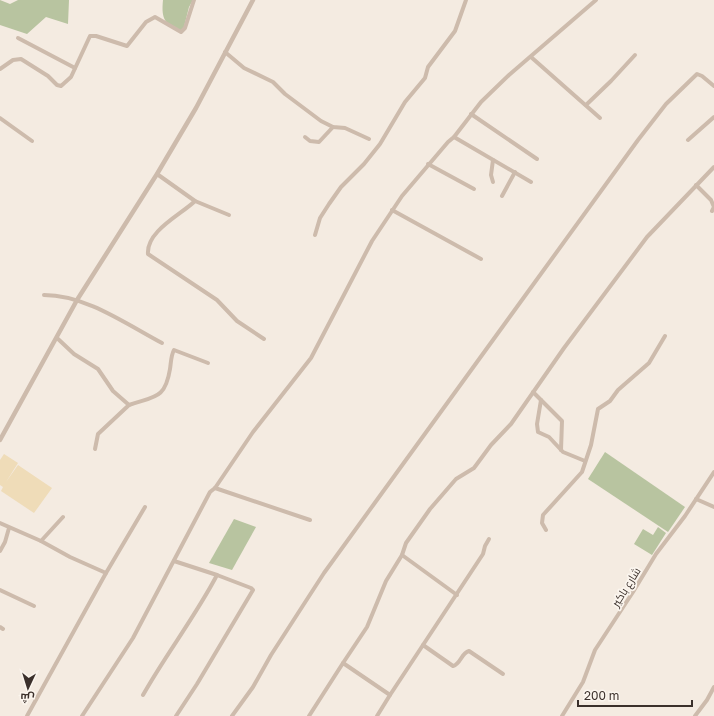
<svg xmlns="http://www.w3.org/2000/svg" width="714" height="716" viewBox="0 0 714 716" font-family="'Golos Text',Cairo,sans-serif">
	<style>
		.green { fill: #b8c4a0 }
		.sand { fill: #efdcb8 }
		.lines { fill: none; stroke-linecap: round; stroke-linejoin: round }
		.minor { stroke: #cdbbac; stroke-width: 4 }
		.tertiary { stroke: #cdbbac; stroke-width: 4.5 }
		.labels { text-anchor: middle; stroke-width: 3.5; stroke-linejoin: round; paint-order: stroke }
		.street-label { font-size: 11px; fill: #3b302b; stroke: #fbf5ee }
	</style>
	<rect width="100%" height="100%" fill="#f4ebe1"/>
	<!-- green -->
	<g class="green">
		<polygon points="0,0 10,4 18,0 69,0 68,24 46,17 27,34 0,25"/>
		<path d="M163,0h30l-4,7 -6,24c-18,-6 -22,-11 -20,-31z"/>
		<polygon points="605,452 685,507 668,532 588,479"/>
		<polygon points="234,519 256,527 232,570 209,563"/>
		<polygon points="658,527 666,533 652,555 634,544 643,529 653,535"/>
	</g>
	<!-- sand -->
	<polygon class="sand" points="4,454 18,463 6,482 18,465 52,488 34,513 1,491 3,487 0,485 0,460"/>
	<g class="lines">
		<!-- minor -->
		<g class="minor">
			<polyline points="18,38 75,68"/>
			<polyline points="225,52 244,68 273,82 285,94 321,121 333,127 345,128 369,139"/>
			<polyline points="531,57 600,118"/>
			<polyline points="0,69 13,60 21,59 48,76 57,85 61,86 71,77 90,36 96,36 127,46 146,22 155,17 181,32 185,28 194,0"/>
			<polyline points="586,105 611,81 635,55"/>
			<polyline points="471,114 537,159"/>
			<polyline points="0,118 32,141"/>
			<polyline points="305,137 310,141 319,142 333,127"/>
			<polyline points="454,137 531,182"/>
			<polyline points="688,140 714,117"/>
			<polyline points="493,160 491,175 493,182"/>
			<polyline points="428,164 474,189"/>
			<polyline points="157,174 195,201 229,215"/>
			<polyline points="696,185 711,200 714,207 712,211"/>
			<polyline points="502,196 515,172"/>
			<path d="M195,201c-13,13 -49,30 -47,53l69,46 20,21 27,18"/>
			<polyline points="392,210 481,259"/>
			<polyline points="315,235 320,218 329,204 341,187 364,164 380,144 405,102 425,78 428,67 455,31 466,0"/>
			<path d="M44,295c42,0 82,29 118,48"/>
			<polyline points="57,338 74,354 98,369 113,391 129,405 98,434 95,449"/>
			<polyline points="533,392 562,421 561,450"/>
			<polyline points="541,400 537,424 538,432 549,437 563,452 585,461"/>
			<path d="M129,405c25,-9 36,-5 41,-36 1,-6 1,-14 4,-19l34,13"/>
			<polyline points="215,488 310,520"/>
			<polyline points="696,499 714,507"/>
			<polyline points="0,523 41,541 63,517"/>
			<polyline points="546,530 542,523 543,515 582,472 591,445 598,409 610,401 618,390 649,363 665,336"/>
			<polyline points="0,551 5,542 9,528"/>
			<polyline points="402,555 457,595"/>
			<polyline points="174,561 217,575"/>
			<polyline points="106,573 145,507"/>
			<polyline points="0,590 34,606"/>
			<polyline points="0,627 3,629"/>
			<polyline points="423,645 483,554 485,546 489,539"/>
			<polyline points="343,663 367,627 386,581 402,555 406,543 430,509 456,479 474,468 491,445 511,424 564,348 647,237 714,167"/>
			<path d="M143,695c23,-41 52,-78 74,-120l34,13 2,2 -56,94 -21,32"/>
			<path d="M390,695l33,-50 30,21c8,-2 8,-13 16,-15l34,23"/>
			<polyline points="27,716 106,573 70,557 41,541"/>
			<polyline points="82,716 133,638 210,492 215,488 253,432 311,358 372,241 402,196 448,142 454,137 481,102 509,75 596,0"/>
			<polyline points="232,716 253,687 271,655 324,573 374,504 638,140 666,104 697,74 702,76 714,86"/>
			<polyline points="309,716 343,663 390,695 377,716"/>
			<polyline points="562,716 583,682 595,650 633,592 656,554 685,516 714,472"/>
			<polyline points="695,716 707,700 714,687"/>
		</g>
		<!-- tertiary -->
		<polyline class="tertiary" points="0,440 77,300 157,174 196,108 253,0"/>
	</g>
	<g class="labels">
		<!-- street labels -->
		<g class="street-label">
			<text transform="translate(626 587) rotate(-58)" y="4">شارع باكير</text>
		</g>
	</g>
	<!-- north arrow -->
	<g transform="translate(28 688) rotate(184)" stroke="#fbf5ee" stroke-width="3" paint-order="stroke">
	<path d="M0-3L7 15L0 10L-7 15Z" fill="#3b302b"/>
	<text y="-6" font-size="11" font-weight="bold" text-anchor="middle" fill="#3b302b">ش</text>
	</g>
	<!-- scale -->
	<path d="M578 700v6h114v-6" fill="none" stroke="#3b302b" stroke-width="2"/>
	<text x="584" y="700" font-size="12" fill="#3b302b" stroke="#fbf5ee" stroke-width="3" paint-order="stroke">200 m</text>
</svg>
